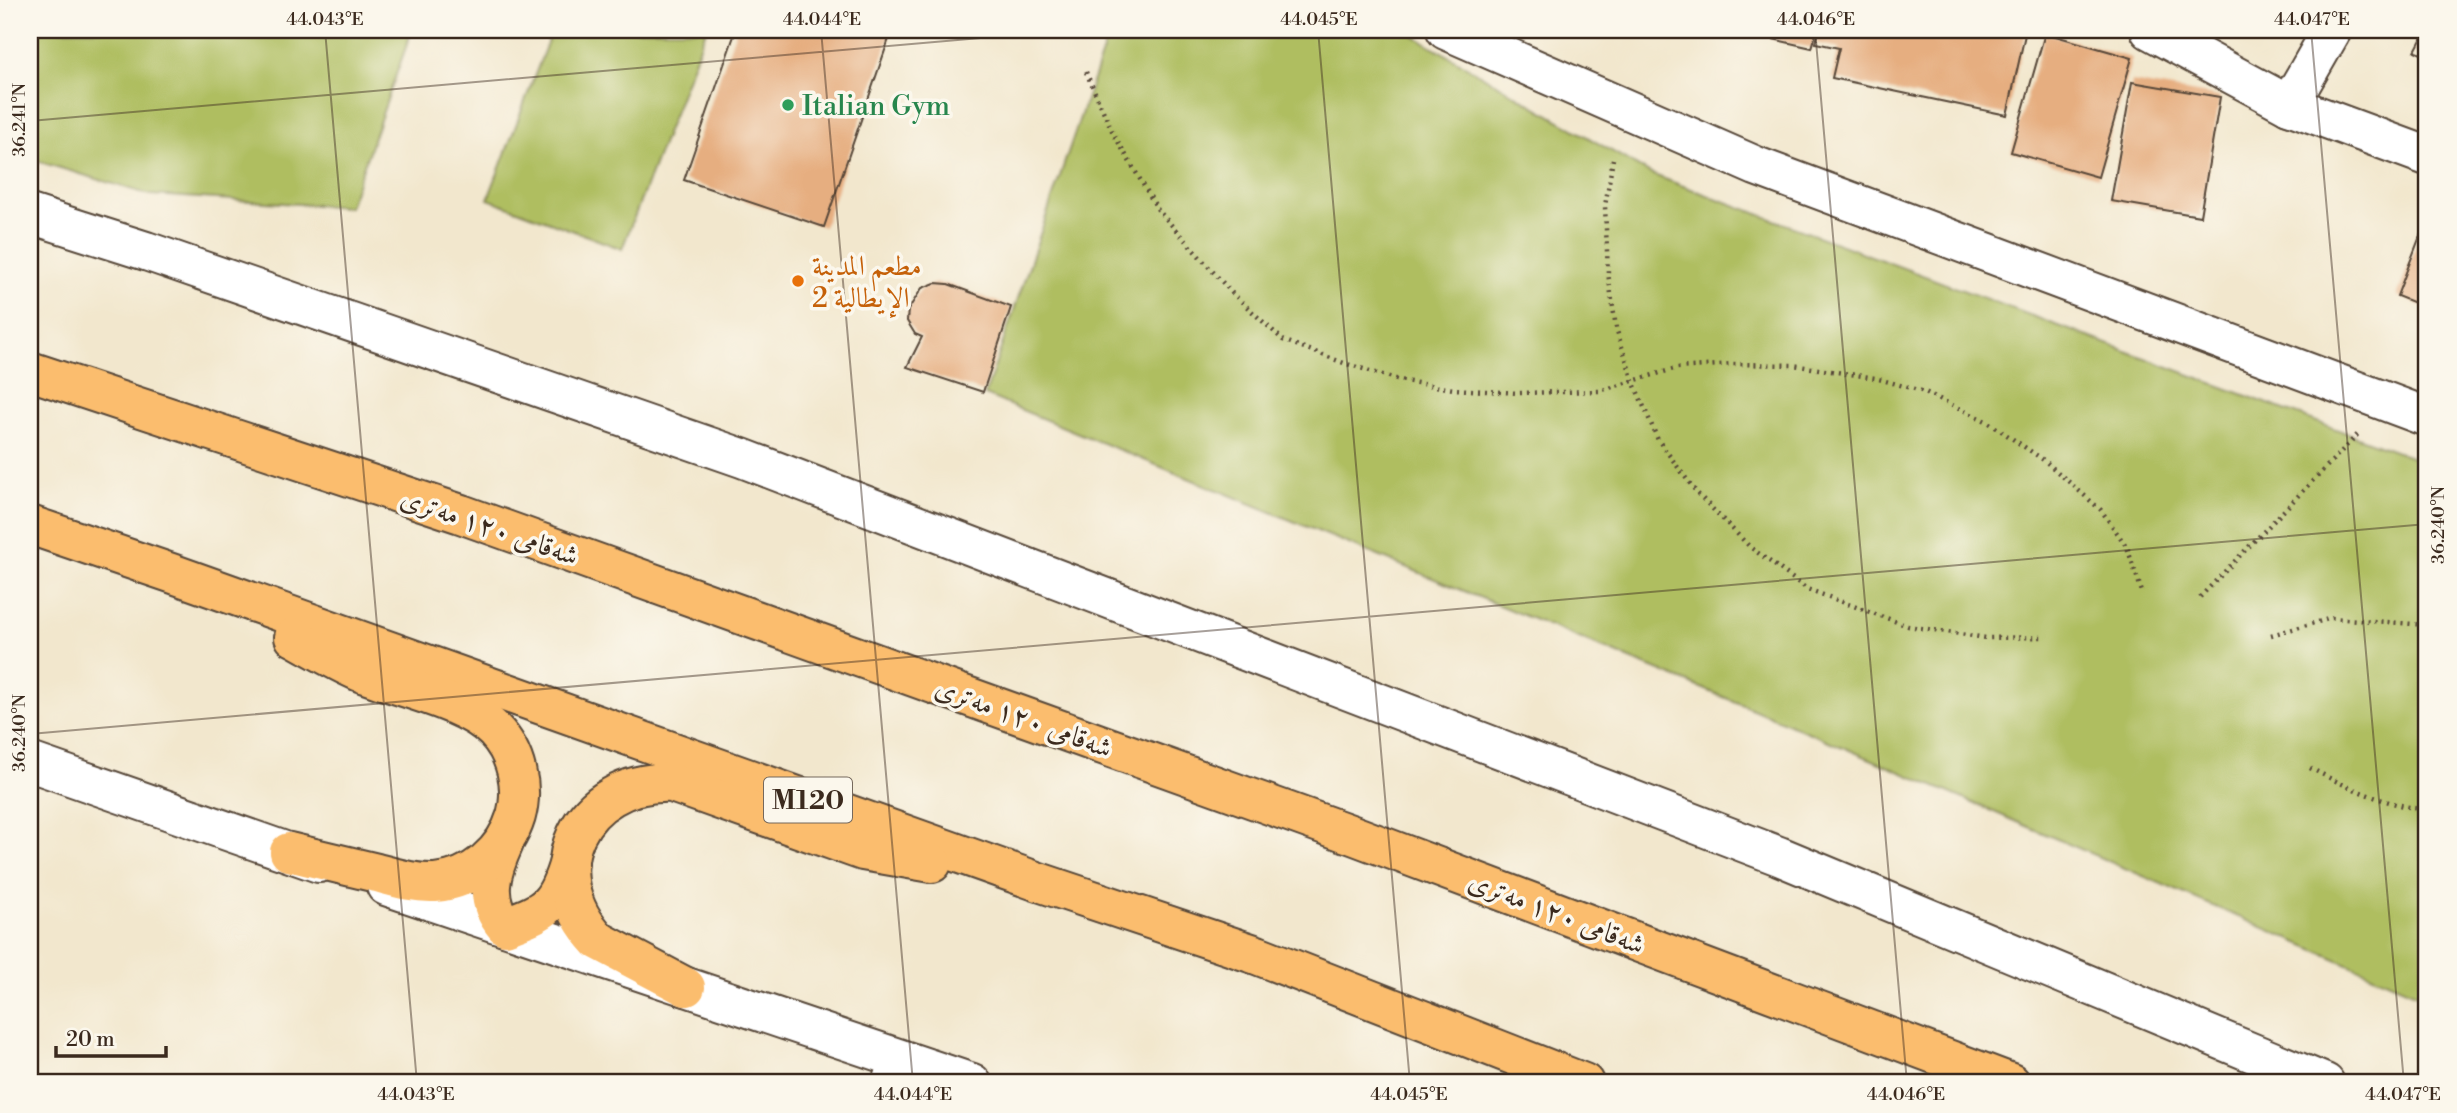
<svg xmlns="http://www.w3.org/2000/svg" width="2457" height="1113" viewBox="0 0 2457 1113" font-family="'Libre Bodoni',Amiri,serif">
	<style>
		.green { fill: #afbe61; stroke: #757440; stroke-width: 2 }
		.building { fill: #e6ae80 }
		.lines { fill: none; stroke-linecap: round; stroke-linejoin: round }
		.service-casing { stroke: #564638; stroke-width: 23 }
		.minor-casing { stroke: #564638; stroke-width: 42 }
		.tertiary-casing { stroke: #564638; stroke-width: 42 }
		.motorway-casing { stroke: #564638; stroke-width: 42 }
		.path { stroke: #564638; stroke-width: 4.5; stroke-dasharray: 2 5; stroke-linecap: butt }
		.service { stroke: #fff; stroke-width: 19 }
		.minor { stroke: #fff; stroke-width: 38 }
		.tertiary { stroke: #fff; stroke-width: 38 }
		.motorway { stroke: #fbbd6e; stroke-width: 38 }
		.ticks { fill: none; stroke: #3b2a1e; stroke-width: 2; stroke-opacity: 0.45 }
		.leisure-dot { fill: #2e9e5b; stroke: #fbf7ec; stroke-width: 2.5 }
		.food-dot { fill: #e8710a; stroke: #fbf7ec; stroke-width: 2.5 }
		.labels { text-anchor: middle; stroke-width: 7; stroke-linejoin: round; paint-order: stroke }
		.shield { fill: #fbf7ec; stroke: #75685c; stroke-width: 2 }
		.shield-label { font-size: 26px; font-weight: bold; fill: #3b2a1e }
		.leisure-label { font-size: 28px; fill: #27864d; stroke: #fbf7ec; text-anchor: start }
		.food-label { font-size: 28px; fill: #c56008; stroke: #fbf7ec; text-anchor: start }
		.street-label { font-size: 28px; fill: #3b2a1e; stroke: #fbf7ec }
		.neatline { fill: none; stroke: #3b2a1e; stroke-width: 2.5 }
		.ticks-label { font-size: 18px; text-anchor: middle; fill: #3b2a1e }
	</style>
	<rect width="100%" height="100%" fill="#fbf7ec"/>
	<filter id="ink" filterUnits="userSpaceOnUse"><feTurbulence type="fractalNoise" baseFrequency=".0143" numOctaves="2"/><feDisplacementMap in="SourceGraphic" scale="14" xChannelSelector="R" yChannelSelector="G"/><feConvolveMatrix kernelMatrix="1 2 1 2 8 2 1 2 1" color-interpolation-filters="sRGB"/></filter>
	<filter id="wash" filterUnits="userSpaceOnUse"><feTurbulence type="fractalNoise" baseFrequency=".00686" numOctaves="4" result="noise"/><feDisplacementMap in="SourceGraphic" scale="28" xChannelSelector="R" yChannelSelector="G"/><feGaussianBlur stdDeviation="1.57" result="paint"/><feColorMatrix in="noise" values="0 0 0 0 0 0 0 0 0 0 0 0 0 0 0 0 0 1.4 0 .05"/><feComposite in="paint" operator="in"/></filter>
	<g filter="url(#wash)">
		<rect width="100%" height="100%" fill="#f2e7cd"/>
		<!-- green -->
		<g class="green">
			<polygon points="30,30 412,30 349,207 150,195 30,159"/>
			<polygon points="552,30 706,30 622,249 488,199"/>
			<polygon points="1110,30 1404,30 1651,174 2427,463 2427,998 1782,721 985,395"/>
		</g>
		<g id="blocks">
			<!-- building -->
			<g class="building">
				<polygon points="736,30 892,30 824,227 684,180"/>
				<polygon points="1733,30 1817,30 1812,48"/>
				<polygon points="1819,30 2026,30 2007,115 1832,78 1839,48 1816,43"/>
				<polygon points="2426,30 2427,30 2427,57 2415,51"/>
				<polygon points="2045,33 2132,58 2098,177 2011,152"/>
				<polygon points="2132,82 2220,97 2200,216 2111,201"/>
				<polygon points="2427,218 2427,308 2397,296"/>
				<polygon points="935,283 948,284 1011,307 983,392 907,367 922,337 915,334 907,321 908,310 922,288"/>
			</g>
		</g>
	</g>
	<g filter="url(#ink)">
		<use href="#blocks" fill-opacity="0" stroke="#564638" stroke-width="2"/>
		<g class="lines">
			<!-- service casing -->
			<g class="service-casing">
				<polyline id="service" points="881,1083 891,1055"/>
			</g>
			<!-- minor casing -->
			<g class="minor-casing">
				<g id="minor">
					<polyline points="1446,30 1756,166 2427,417"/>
					<polyline points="2150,30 2289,105 2427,156"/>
					<polyline points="2289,105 2332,30"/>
				</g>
			</g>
			<!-- tertiary casing -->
			<g class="tertiary-casing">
				<g id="tertiary">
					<polyline points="30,214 146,251 742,458 1779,856 2325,1083"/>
					<polyline points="30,762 319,863"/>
					<polyline points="386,886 972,1083"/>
				</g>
			</g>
			<!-- motorway casing -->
			<g class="motorway-casing">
				<g id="motorway">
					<polyline points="30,371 461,514 1353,835 2011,1083"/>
					<polyline points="30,525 171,573 1036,881 1257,955 1584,1083"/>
					<path d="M504,843c-13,29 -22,56 1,83 42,-15 51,-20 64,-64"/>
					<path d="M289,852c30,7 59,14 88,21 19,5 38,11 58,10 38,-3 70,-31 81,-67 8,-29 0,-63 -21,-85 -28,-30 -96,-43 -135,-59 -23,-10 -44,-23 -66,-35"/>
					<path d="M686,987l-87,-46c-65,-68 -20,-162 73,-158l191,68 69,12"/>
				</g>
			</g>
			<!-- path -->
			<g class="path">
				<polyline points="1086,72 1113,133 1158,210 1232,293 1283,340 1344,363 1399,380 1453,389 1519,393 1599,391 1677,368 1733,364 1793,365 1875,378 1925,392 1988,422 2045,461 2101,510 2127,547 2142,592"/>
				<polyline points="1613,159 1605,206 1608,273 1616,328 1633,381 1658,440 1697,493 1750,547 1807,589 1908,626 1986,638 2046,637"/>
				<polyline points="2200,597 2360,432"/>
				<polyline points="2271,635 2332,618 2427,625"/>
				<path d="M2310,768c36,19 76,37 117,42"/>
			</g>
			<!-- service -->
			<use href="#service" class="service"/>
			<!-- minor -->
			<use href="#minor" class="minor"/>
			<!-- tertiary -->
			<use href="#tertiary" class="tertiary"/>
			<!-- motorway -->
			<use href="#motorway" class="motorway"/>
		</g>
	</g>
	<!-- ticks -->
	<path class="ticks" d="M325,30l92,1053M821,30l92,1053M1318,30l92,1053M1815,30l92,1053M2311,30l93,1053M30,121l1042,-91M30,734l2397,-210"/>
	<!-- markers -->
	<circle class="leisure-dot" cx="788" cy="105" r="7"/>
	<circle class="food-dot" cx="798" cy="281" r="7"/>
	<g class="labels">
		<!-- shield labels -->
		<rect class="shield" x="764" y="777.5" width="88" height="45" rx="5"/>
		<g class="shield-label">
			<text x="808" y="809">M120</text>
		</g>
		<!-- leisure labels -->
		<g class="leisure-label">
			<text x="802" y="115">Italian Gym</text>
		</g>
		<!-- food labels -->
		<g class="food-label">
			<text x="812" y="275">مطعم المدينة<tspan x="812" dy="32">الإيطالية 2</tspan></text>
		</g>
		<!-- street labels -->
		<g class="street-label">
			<text transform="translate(490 526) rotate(19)" y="10">شەقامی ١٢٠ مەتری</text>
			<text transform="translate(1024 717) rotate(20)" y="10">شەقامی ١٢٠ مەتری</text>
			<text transform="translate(1557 912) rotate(21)" y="10">شەقامی ١٢٠ مەتری</text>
		</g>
	</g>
	<!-- margin -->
	<rect width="2457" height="1113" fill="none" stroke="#fbf7ec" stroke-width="77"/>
	<!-- scale -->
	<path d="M56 1046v10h110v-10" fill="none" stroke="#3b2a1e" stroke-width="3.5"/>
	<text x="66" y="1046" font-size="21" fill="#3b2a1e" stroke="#fbf7ec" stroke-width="5" paint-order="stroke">20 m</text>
	<rect x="38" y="38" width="2380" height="1036" class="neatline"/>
	<g class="ticks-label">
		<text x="325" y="25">44.043°E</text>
		<text x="822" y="25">44.044°E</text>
		<text x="1319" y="25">44.045°E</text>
		<text x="1816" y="25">44.046°E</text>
		<text x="2312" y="25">44.047°E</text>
		<text transform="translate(19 120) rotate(-90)" y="6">36.241°N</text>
		<text transform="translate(2438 525) rotate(-90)" y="6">36.240°N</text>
		<text transform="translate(19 733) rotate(-90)" y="6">36.240°N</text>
		<text x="416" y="1100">44.043°E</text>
		<text x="913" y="1100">44.044°E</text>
		<text x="1409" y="1100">44.045°E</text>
		<text x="1906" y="1100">44.046°E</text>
		<text x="2403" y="1100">44.047°E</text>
	</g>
</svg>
